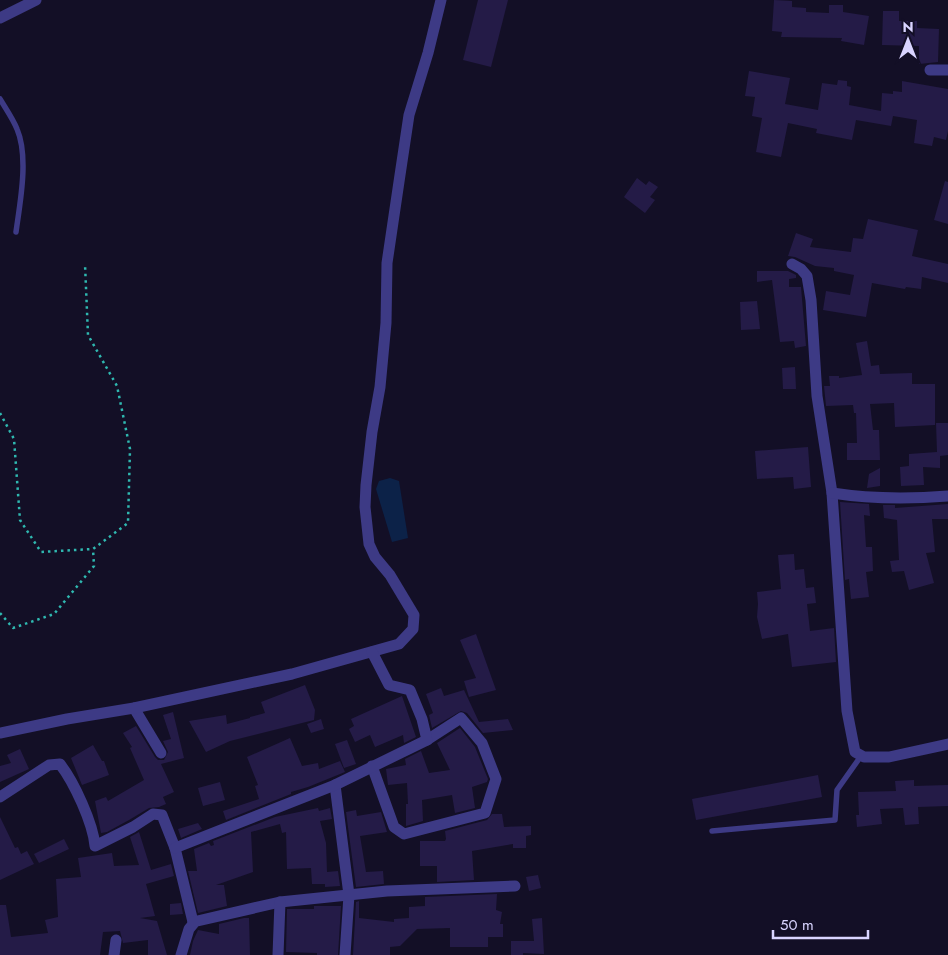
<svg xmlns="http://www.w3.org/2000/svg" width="948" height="955" viewBox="0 0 948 955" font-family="Jost,sans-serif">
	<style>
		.water { fill: #0c2248 }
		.building { fill: #241b47 }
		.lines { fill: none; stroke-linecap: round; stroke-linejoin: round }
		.path { stroke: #2fb8b0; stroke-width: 2.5; stroke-dasharray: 2.5 4; stroke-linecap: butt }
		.lane { stroke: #3d3a85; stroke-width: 5.5 }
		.street { stroke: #3d3a85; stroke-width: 11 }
	</style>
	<rect width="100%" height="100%" fill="#130f26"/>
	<!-- water -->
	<polygon class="water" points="390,478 399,481 408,538 392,542 376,489 379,481"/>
	<!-- building -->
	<g class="building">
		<polygon points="478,0 508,0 491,67 463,60"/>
		<polygon points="774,0 792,1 792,7 806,8 806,12 829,13 829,5 843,5 843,12 869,16 864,45 841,41 842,38 781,37 782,32 772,31"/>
		<polygon points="883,11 899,11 899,21 917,21 917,28 939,29 938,62 919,64 919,46 882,45"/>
		<polygon points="749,71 790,78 785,104 818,110 822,83 837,85 838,80 847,81 847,86 851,87 849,105 881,111 882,93 893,94 893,91 902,92 902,81 948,89 948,131 946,140 934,137 932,146 914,143 917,120 893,116 891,126 856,120 852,140 816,133 817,129 788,123 781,157 756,152 762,118 752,116 755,97 745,96"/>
		<polygon points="637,178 646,185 649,181 658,187 650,197 655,200 645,213 624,197"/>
		<polygon points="945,181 948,182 948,224 934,220"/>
		<polygon points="868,219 918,230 912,256 948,264 948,283 922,277 921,289 906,287 905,289 872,283 866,317 823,310 826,291 850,295 854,275 834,271 834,268 815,266 795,257 788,256 796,233 813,239 810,247 851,252 853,238 863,239"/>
		<polygon points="757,271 788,271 796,275 796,278 789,279 789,287 801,287 806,346 795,348 794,341 780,342 772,280 757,282"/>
		<polygon points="757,301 760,329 741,330 740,302"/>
		<polygon points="867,341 871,366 879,365 880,374 912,373 912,384 935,384 935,425 895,427 894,403 870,404 873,430 879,430 880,460 847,460 847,443 857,443 856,413 854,413 853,405 826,406 824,386 830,386 829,376 839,376 839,378 862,375 856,343"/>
		<polygon points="795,367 796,389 783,389 782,368"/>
		<polygon points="936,423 948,423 948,455 940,456 940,468 923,467 924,485 901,486 900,467 909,466 909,454 937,452"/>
		<polygon points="808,447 811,487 794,489 793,477 757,479 755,451"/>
		<polygon points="880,468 880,486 867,488 869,474"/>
		<polygon points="840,502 869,504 870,516 864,515 866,547 872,547 873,571 866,572 869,597 851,599 849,579 845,580"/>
		<polygon points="948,504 948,519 932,519 935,552 926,553 934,583 909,590 904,571 892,572 890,561 899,560 897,520 884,518 883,505 895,505 895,508"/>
		<polygon points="794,554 795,570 804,569 806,588 814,587 816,603 807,604 810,631 834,628 836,662 792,667 788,634 762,639 757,617 758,604 757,592 781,589 778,555"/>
		<polygon points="476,634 496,690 469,697 464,681 476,678 460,640"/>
		<polygon points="305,685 315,710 314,720 230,741 206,752 189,721 226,715 227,724 250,718 250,717 265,713 261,702"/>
		<polygon points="441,688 444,696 464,690 479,722 508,719 513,730 483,733 467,713 461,711 432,728 429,715 433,713 426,694"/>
		<polygon points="402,696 416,737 404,743 403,735 375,747 370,735 355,742 349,729 354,726 351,719"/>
		<polygon points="173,712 184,758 161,764 174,792 163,797 166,804 159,807 149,808 129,820 107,832 101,833 95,801 106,797 108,801 144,780 130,748 132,747 123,733 136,726 155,757 158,760 164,760 168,752 163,741 171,739 163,715"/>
		<polygon points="321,719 324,729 311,733 307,724"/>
		<polygon points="460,728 475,747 488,779 487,782 472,787 475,808 455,813 452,795 422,800 423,821 406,826 406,804 408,804 407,783 388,785 386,769 406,765 405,759 421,751 429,773 450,770 437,743"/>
		<polygon points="290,738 302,766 318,763 319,769 340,761 345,772 308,787 291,792 291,794 226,820 223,811 259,799 255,786 258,785 247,757"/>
		<polygon points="347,740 356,764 344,768 335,744"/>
		<polygon points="93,745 102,761 104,761 109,775 82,785 71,758"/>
		<polygon points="20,749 29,769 0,782 0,766 11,763 7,755"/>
		<polygon points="818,775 822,797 696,820 692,799"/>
		<polygon points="914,780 914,786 948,785 948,806 918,807 919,824 905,825 903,808 880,809 882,824 857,827 856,815 859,815 858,792 896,791 895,781"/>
		<polygon points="220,782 225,800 203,806 198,788"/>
		<polygon points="318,808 319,811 330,808 332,819 320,821 326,843 327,872 338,871 340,886 325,887 325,884 312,884 311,868 287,869 286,832 282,833 280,824 251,832 253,872 216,885 224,885 227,906 198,913 188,871 197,871 194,849 209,843 211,846 214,845 213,841 275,817"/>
		<polygon points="356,810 357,816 381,812 387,832 360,836 366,872 383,871 384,884 356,887 346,812"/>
		<polygon points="492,814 502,814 504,827 531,826 531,835 526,836 526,848 513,848 513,844 472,851 474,880 437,882 437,866 420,866 420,841 445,841 446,839 445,831 487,820"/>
		<polygon points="0,817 15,848 18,847 21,854 27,851 34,864 0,880"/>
		<polygon points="198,823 202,829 181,838 178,829"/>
		<polygon points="139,832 151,870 171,864 174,876 146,884 155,916 140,918 157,921 167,955 148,955 148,940 123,943 120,931 103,932 100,955 0,955 0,905 6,905 11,937 48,933 45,920 58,917 56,879 81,877 78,858 112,853 114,866 139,865 130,837"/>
		<polygon points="64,839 69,849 39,863 34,854"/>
		<polygon points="538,875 541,888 529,891 526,877"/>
		<polygon points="497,894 496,910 502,912 500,924 503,924 503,937 488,937 488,947 450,947 450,928 417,929 400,946 390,947 390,955 353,955 356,902 359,901 359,918 394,922 394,919 409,918 409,907 425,906 425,897"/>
		<polygon points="181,903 183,914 170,915 170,904"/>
		<polygon points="314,906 341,906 338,955 317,955 317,953 286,952 287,909 314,909"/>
		<polygon points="244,918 249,918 250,955 190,955 193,941 198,930 219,934 219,924"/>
		<polygon points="542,918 544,954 523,953 523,955 511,955 511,941 534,941 532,919"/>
	</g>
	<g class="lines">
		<!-- path -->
		<g class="path">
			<polyline points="0,413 14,439 20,520 41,552 93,549 128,523 130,449 117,386 88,335 85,264"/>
			<polyline points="0,613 13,628 54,614 94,566 93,549"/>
		</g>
		<!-- lane -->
		<g class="lane">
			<path d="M0,99c6,10 13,20 17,30 12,28 3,74 -1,103"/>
			<polyline points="712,831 835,820 837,790 861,756"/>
		</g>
		<!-- street -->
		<g class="street">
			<polyline points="0,18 36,0"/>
			<polyline points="930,70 948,70"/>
			<polyline points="792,264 801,269 807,276 811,300 817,396 832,493 847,711 855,752 864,757 889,757 948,744"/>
			<path d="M832,493c39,6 77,6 116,3"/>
			<polyline points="134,708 161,753"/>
			<polyline points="0,733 67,719 134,708 292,674 399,644 413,629 414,615 390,575 375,557 369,544 365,507 366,485 372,432 380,387 386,323 387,263 400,175 409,115 428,53 441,0"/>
			<polyline points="372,766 394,827 404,834 485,813 496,779 482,743 461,718 427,740"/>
			<polyline points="335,785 349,895 345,955"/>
			<path d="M0,797l49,-32 11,-1c14,18 33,59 35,82l38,-19 20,-13 9,1 13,33 18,74"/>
			<polyline points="175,848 335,785 427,740 422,719 410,690 389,685 372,652"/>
			<polyline points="114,955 116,940"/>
			<polyline points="181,955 189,929 194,923 193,922 280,902 387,891 515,886"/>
			<polyline points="278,955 280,902"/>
		</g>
	</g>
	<!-- north arrow -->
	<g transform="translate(908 40)" stroke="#130f26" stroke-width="4" paint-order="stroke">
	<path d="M0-4L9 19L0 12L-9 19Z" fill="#d9d4ff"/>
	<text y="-8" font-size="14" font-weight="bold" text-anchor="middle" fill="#d9d4ff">N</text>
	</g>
	<!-- scale -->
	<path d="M773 930v8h95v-8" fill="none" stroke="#d9d4ff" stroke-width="2.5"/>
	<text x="780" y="930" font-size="15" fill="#d9d4ff" stroke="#130f26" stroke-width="4" paint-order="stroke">50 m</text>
</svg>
